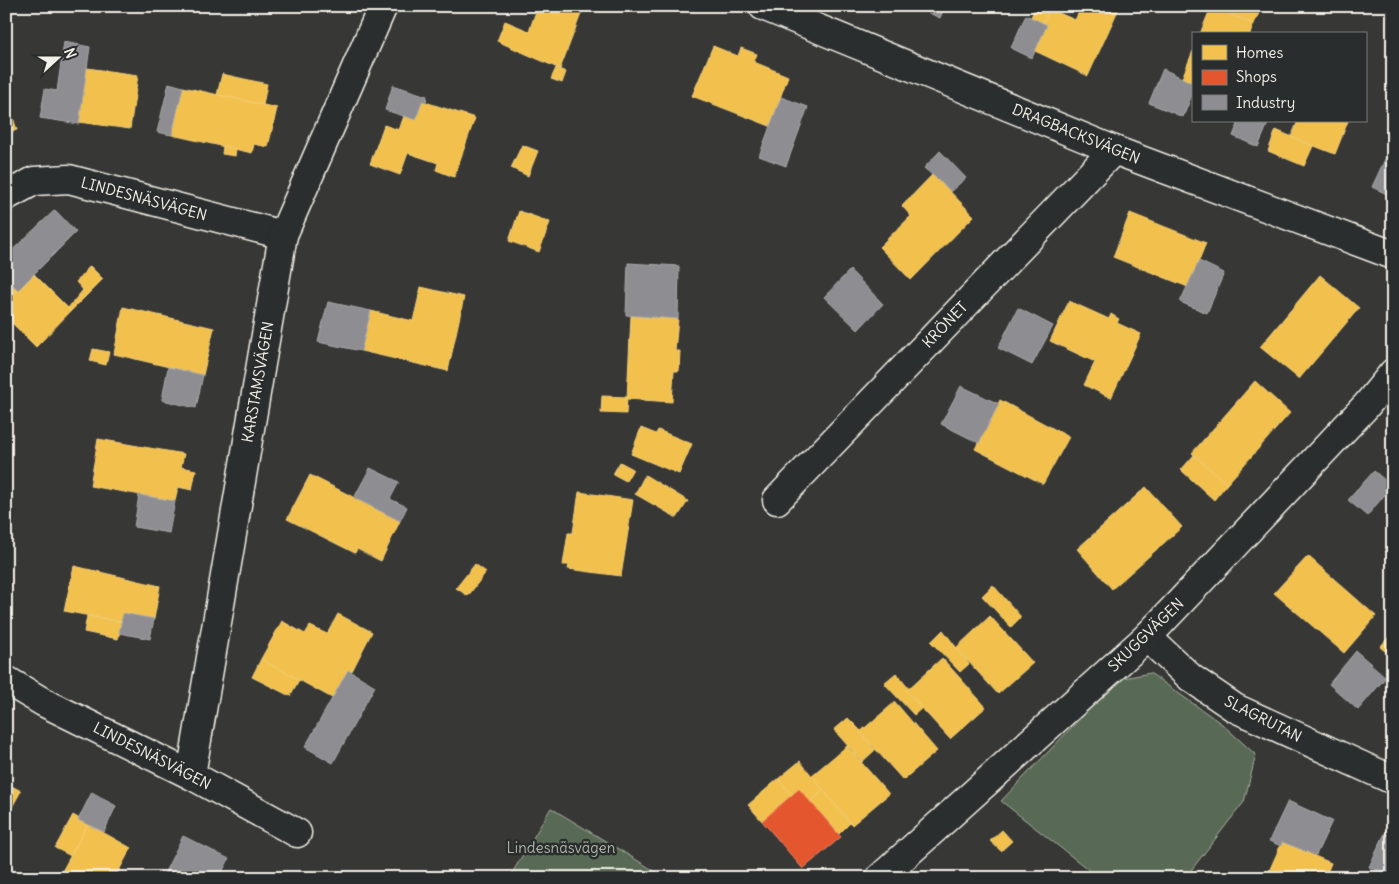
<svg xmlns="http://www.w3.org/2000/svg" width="1399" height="884" viewBox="0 0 1399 884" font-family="Delius,sans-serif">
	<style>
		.green { fill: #596a54; stroke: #a6ae9e }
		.homes { fill: #f2c14e; stroke: #f3cf7c }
		.shops { fill: #e4572e; stroke: #e98566 }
		.industry { fill: #8d8d92; stroke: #acabac }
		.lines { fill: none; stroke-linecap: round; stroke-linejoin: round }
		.minor-casing { stroke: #f4f1e8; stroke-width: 31 }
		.minor { stroke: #2a2d2e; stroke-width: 28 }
		.labels { text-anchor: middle; stroke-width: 5; stroke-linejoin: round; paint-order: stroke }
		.street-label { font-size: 15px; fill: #f4f1e8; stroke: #2a2d2e }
		.park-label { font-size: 15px; fill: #aeb4a5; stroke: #2a2d2e }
	</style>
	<rect width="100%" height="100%" fill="#373735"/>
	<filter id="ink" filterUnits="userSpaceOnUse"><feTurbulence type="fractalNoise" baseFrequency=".02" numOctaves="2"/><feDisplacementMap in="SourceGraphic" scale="10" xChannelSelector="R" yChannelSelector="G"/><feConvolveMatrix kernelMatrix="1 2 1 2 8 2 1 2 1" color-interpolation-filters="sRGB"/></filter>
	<g filter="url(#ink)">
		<!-- green -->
		<g class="green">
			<polygon points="1150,673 1222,724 1256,755 1244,802 1185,878 1099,878 1001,801 1118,679"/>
			<polygon points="551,808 666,878 509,878"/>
		</g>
		<!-- homes -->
		<g class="homes">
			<polygon points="538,6 584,6 560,69 497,41 505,21 529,31"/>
			<polygon points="1082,6 1119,8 1088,76 1035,51 1047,25 1043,23 1050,9 1075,20"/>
			<polygon points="1211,6 1262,6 1254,24"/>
			<polygon points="1211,7 1254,24 1250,34 1200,34"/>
			<polygon points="1035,8 1048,12 1043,23 1031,17"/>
			<polygon points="713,46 738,56 741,48 757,54 754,62 788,76 770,126 692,96"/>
			<polygon points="1193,51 1193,83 1182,78"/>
			<polygon points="87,68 138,75 130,129 79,122"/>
			<polygon points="556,68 566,72 562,83 551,79"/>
			<polygon points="222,74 267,84 263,105 217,95"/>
			<polygon points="183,87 277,108 268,147 254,144 252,153 172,135"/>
			<polygon points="6,96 17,130 6,133"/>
			<polygon points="422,101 475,118 454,177 436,170 438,163 408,153 400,175 370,164 384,125 399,130 404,116 416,120"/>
			<polygon points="1298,121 1348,121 1335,154 1291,137"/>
			<polygon points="1276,130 1313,146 1304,166 1268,151"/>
			<polygon points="522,145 538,151 528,176 511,168"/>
			<polygon points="223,146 236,149 235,156 222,154"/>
			<polygon points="933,174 974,216 911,280 879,247 911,216 902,206"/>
			<polygon points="519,211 550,222 539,252 509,241"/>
			<polygon points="1130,213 1206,243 1188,287 1113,257"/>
			<polygon points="90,266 103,279 71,311 68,308 83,290 76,282"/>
			<polygon points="34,274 71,311 36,347 6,317 6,302"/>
			<polygon points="1320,275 1359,308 1299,379 1260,347"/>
			<polygon points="6,278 18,290 6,302"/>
			<polygon points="421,287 464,297 448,371 361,351 371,311 413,321"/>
			<polygon points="1069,301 1109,319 1111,314 1119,319 1117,323 1141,334 1111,398 1084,385 1095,362 1050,341"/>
			<polygon points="123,307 214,328 203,375 114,354"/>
			<polygon points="631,316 678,319 675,351 680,351 679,371 674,371 672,402 627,399"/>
			<polygon points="93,349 109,352 106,365 90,361"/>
			<polygon points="1255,381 1290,413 1227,484 1192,453"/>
			<polygon points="602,396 627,397 626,414 601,413"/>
			<polygon points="1000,400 1069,437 1043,484 975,449"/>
			<polygon points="641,428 656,434 658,430 692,444 679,474 631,454"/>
			<polygon points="98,439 184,454 181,467 196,470 192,490 178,487 175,501 90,486"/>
			<polygon points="1194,455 1227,484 1214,500 1181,470"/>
			<polygon points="620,462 633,469 626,481 613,474"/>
			<polygon points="310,475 400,521 381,561 357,549 355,553 287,519"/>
			<polygon points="645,475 688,501 677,518 635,494"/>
			<polygon points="1146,487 1182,527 1112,589 1077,549"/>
			<polygon points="579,492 633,500 621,576 568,569 569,565 563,565 568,533 573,533"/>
			<polygon points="1308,556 1376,616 1344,653 1274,593"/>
			<polygon points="475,564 486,572 468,596 456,588"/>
			<polygon points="74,566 160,586 154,619 123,613 122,622 64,611"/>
			<polygon points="993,585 1021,617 1011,627 982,596"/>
			<polygon points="338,614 372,632 352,671 348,670 332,698 261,659 282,621 305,634 310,626 327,634"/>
			<polygon points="87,616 122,622 118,639 84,632"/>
			<polygon points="990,616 1033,663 998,694 956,648"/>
			<polygon points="943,630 969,664 960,672 931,642"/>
			<polygon points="1393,632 1393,654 1391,656 1380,647"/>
			<polygon points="942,658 986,707 950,739 906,691"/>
			<polygon points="261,659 299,680 290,696 252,677"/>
			<polygon points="896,673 909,689 906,691 922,708 914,715 884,683"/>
			<polygon points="895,702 937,751 903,780 860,732"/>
			<polygon points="848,718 861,731 860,732 875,750 862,762 834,730"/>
			<polygon points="847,746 889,794 852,825 811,776"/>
			<polygon points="800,761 824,791 810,802 799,789 792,795 778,779"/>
			<polygon points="778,779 792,795 762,821 748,805"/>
			<polygon points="6,783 21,791 6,818"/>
			<polygon points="824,791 850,823 839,834 810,802"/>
			<polygon points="73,815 88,824 71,856 55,848"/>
			<polygon points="88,824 131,848 115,878 65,878 60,875"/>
			<polygon points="1002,830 1012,841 1001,851 990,841"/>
			<polygon points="1282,842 1331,863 1325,878 1266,878"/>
		</g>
		<!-- shops -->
		<polygon class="shops" points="799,789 841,837 803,869 762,821"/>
		<!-- industry -->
		<g class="industry">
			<polygon points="922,6 945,6 940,18 920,9"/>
			<polygon points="1026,15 1047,25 1032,58 1011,48"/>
			<polygon points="64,42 90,47 79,124 40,118 45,89 57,91"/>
			<polygon points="1163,69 1193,83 1193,93 1183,117 1149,103"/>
			<polygon points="169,83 183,87 172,135 157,132"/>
			<polygon points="393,85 427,96 426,102 422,101 416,120 385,110"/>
			<polygon points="781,97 808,107 786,166 759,156"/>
			<polygon points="1239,121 1269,121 1258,147 1233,136"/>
			<polygon points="940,151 966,178 951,191 924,168"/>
			<polygon points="1386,157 1393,160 1393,197 1372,187"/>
			<polygon points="55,210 76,232 18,290 6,278 6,256"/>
			<polygon points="1199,261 1224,273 1207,313 1180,302"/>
			<polygon points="628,263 679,266 678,319 626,315"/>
			<polygon points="850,270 883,304 858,330 824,297"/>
			<polygon points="328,302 371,311 361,351 318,342"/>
			<polygon points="1018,308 1053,326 1032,365 998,348"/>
			<polygon points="168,367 203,375 196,408 162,400"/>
			<polygon points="961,386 999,404 979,443 941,424"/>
			<polygon points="370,468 399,482 390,499 407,507 400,521 354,498"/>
			<polygon points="1374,471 1392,486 1367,516 1348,500"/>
			<polygon points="139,495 175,501 169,533 134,527"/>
			<polygon points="123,613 154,619 150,639 119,633"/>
			<polygon points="1356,651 1386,677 1358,710 1329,684"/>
			<polygon points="348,670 375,686 333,763 305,747"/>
			<polygon points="92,792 116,806 104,832 78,820"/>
			<polygon points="1288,801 1332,821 1316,855 1282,842 1281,846 1269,841"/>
			<polygon points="1385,833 1393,837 1393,878 1369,867"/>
			<polygon points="183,836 229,859 219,878 197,878 193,876 192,878 162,878"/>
		</g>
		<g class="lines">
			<!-- minor casing -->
			<g class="minor-casing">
				<g id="minor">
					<polyline points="763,6 1114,150 1393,255"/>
					<polyline points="6,196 34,181 69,179 283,235"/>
					<polyline points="777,500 1114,150"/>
					<polyline points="1147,637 1191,678 1235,708 1393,780"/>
					<polyline points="6,680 43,702 191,775 297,833"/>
					<polyline points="191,775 283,235 383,6"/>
					<polyline points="880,878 1147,637 1366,406 1393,373"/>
				</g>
			</g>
			<!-- minor -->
			<use href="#minor" class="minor"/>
		</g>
	</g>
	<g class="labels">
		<!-- street labels -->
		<g class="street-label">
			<text transform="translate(1076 134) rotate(22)" y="5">DRAGBACKSVÄGEN</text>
			<text transform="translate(144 199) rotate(15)" y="5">LINDESNÄSVÄGEN</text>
			<text transform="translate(945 325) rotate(-46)" y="5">KRÖNET</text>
			<text transform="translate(258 382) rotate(-80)" y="5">KARSTAMSVÄGEN</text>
			<text transform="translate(1146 635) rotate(-44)" y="5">SKUGGVÄGEN</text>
			<text transform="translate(1263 719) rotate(27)" y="5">SLAGRUTAN</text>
			<text transform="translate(152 756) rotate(27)" y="5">LINDESNÄSVÄGEN</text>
		</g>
		<!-- park labels -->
		<g class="park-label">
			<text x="561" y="853">Lindesnäsvägen</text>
		</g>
	</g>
	<!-- margin -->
	<rect width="1399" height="884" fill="none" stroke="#2a2d2e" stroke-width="25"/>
	<rect x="12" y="12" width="1374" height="859" fill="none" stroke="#f4f1e8" stroke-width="2" filter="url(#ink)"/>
	<!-- legend -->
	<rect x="1192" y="32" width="175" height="90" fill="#2a2d2e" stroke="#7b7b78"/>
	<rect x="1202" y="45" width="25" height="15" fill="#f2c14e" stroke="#7b7b78"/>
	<text x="1236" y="58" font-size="15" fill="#f4f1e8">Homes</text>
	<rect x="1202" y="70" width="25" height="15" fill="#e4572e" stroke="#7b7b78"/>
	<text x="1236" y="82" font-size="15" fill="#f4f1e8">Shops</text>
	<rect x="1202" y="95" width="25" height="15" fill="#8d8d92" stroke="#7b7b78"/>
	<text x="1236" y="108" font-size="15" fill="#f4f1e8">Industry</text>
	<!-- north arrow -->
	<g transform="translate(58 58) rotate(69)" stroke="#2a2d2e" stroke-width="4" paint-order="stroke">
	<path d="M0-4L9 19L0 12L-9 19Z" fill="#f4f1e8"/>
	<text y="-8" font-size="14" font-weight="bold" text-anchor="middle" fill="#f4f1e8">N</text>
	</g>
</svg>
